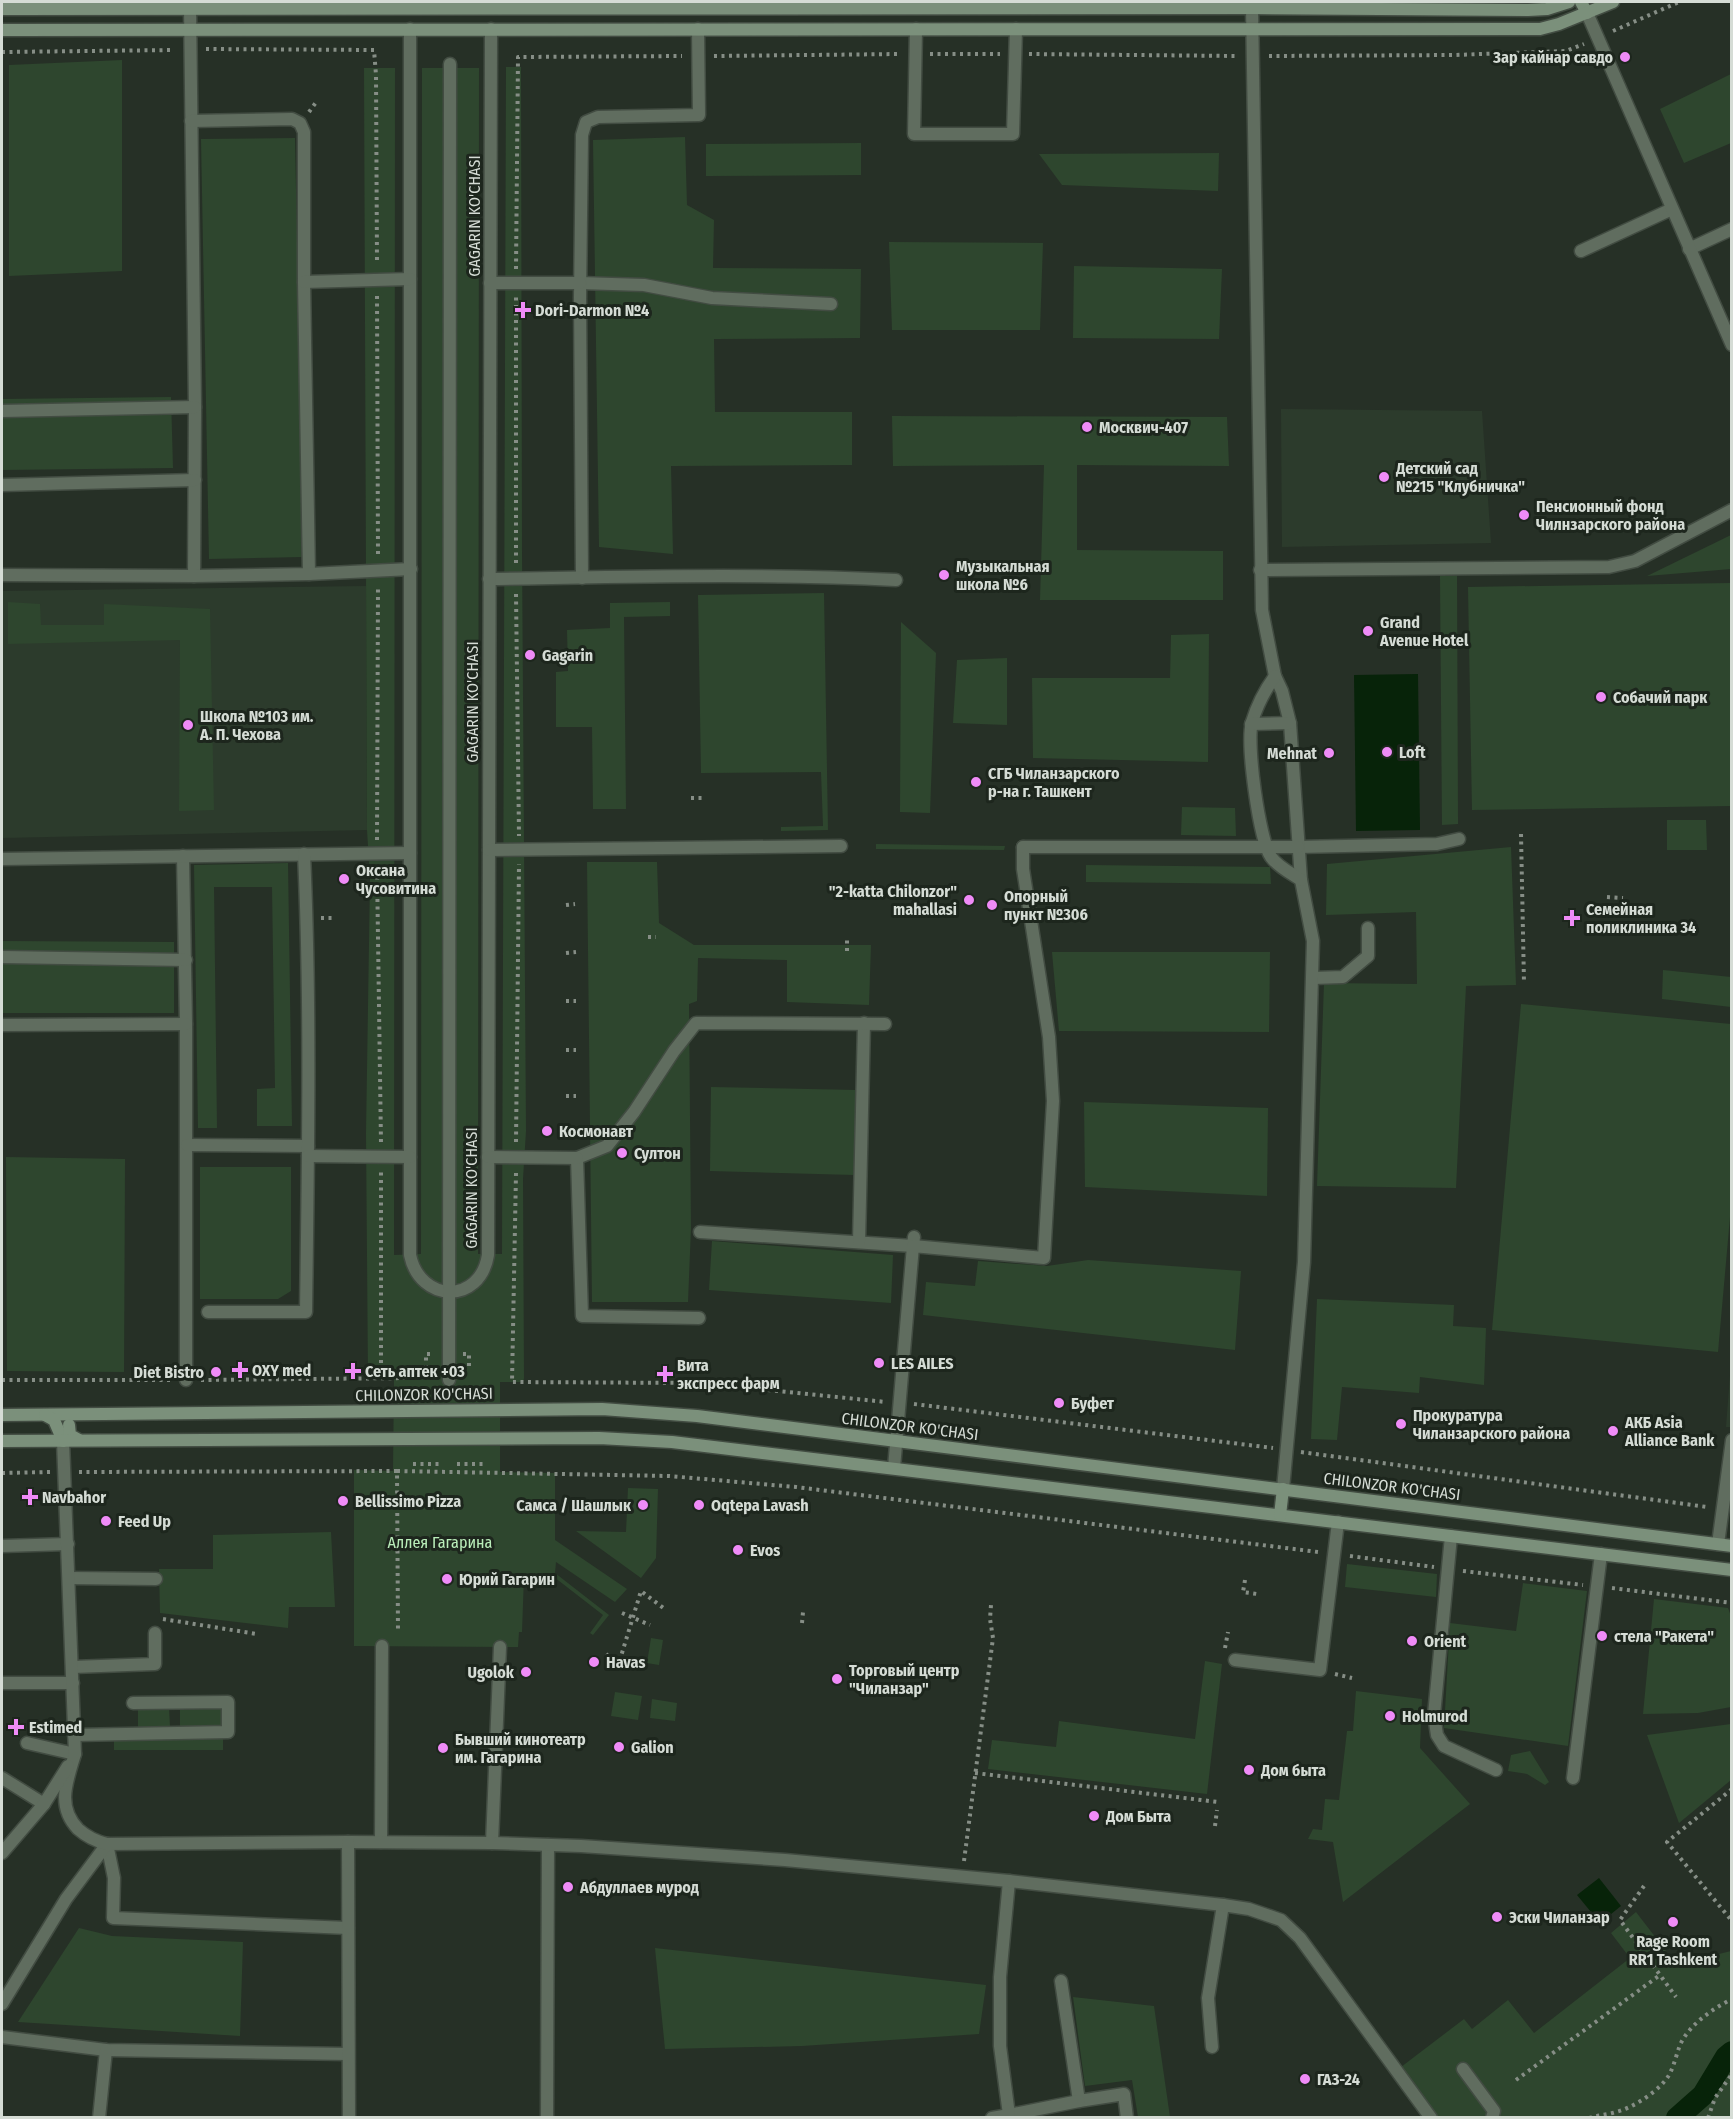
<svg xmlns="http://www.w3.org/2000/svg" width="1733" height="2119" viewBox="0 0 1733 2119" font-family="'Fira Sans Condensed',sans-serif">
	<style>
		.built { fill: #2c3b2c }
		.green { fill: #2e462e }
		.water { fill: #072309 }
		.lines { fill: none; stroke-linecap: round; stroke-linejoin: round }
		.canal { stroke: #072309; stroke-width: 22 }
		.lane-casing { stroke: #424c42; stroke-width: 15 }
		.street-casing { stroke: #424c42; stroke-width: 15 }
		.secondary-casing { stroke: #424c42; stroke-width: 15 }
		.path { stroke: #868e86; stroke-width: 4; stroke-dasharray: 3 4.5; stroke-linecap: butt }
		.lane { stroke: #606d5f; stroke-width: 12 }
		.street { stroke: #606d5f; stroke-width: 12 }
		.secondary { stroke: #7b907b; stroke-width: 12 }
		.poi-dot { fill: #ef8bf7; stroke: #1d261d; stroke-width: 2 }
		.labels { text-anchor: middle; stroke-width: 6; stroke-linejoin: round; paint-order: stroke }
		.poi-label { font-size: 16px; font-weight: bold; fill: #d5dcd5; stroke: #1d261d; text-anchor: start }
		.street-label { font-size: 16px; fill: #d5dcd5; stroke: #1d261d }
		.park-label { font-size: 16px; fill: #baeeba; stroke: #1d261d }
	</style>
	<rect width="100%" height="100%" fill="#263026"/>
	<!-- built -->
	<g class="built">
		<polygon points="1281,409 1482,411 1491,543 1282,547"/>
		<polygon points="366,586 367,830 2,838 2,591"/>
		<polygon points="1731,1362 1731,1427 1726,1427"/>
	</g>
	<!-- green -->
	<g class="green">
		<polygon points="122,60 122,271 9,276 9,65"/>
		<polygon points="506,67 521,67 522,551 526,1131 523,1179 524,1378 523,1382 500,1382 500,1472 555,1473 555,1540 627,1589 615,1602 556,1562 555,1573 609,1615 593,1635 590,1633 603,1615 554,1577 524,1576 522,1632 519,1632 518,1647 354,1646 354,1470 393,1471 394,1378 368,1377 366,1134 370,879 367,830 364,68 395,68 394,1255 421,1254 422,68 479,68 478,1254 502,1254"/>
		<polygon points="1731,74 1731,143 1684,163 1660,109"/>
		<polygon points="685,137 687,205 714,220 713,268 861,269 860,338 714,339 715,412 852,412 852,465 671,466 673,554 599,547 593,140"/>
		<polygon points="295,138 303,557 209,559 201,139"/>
		<polygon points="861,143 861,175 706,176 706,144"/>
		<polygon points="1219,153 1218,191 1062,185 1039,154"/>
		<polygon points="889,242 1043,243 1040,330 892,330"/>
		<polygon points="1074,266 1222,269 1219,339 1073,338"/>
		<polygon points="171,397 173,468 2,470 2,399"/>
		<polygon points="892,416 1227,417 1229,466 1077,465 1077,550 1223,551 1223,600 1040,600 1044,465 893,466"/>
		<polygon points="1731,535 1731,569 1647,576"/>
		<polygon points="1440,576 1457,576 1458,824 1442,825"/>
		<polygon points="1731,583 1731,806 1472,810 1468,587"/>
		<polygon points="824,593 828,830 781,831 781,827 823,826 821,772 701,773 698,595"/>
		<polygon points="8,602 40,604 41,625 104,625 104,604 210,609 214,810 179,811 180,640 8,644"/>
		<polygon points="670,602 670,616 624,617 626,809 593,809 592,727 556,727 556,672 568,671 567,630 610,628 610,603"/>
		<polygon points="901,622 936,653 930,813 900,812"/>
		<polygon points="1209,634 1208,762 1033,758 1032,678 1170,678 1171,635"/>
		<polygon points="1007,658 1007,725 953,723 957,660"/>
		<polygon points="1182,807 1235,808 1236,836 1181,835"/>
		<polygon points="1667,820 1706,820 1707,850 1667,850"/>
		<polygon points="876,844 1005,846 1004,850 876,849"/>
		<polygon points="1511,847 1516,985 1466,986 1456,1188 1317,1186 1324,983 1417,984 1416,912 1326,915 1327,864"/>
		<polygon points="587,862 657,862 659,923 694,945 871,945 869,1005 787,1002 787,960 698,958 697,1001 689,1004 691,1228 688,1302 592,1302"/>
		<polygon points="288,863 292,1126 257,1126 257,1089 275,1088 272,887 214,887 217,1128 198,1128 194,865"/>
		<polygon points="1086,865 1270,867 1271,884 1086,882"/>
		<polygon points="2,941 174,942 174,1013 2,1013"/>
		<polygon points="1052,952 1270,952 1269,1032 1059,1031"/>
		<polygon points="1663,970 1731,977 1731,1007 1662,999"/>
		<polygon points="1521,1004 1731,1024 1732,1195 1718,1352 1492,1330"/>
		<polygon points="711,1087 856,1090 854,1175 710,1171"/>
		<polygon points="1084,1102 1268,1108 1267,1196 1085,1187"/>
		<polygon points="6,1157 125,1159 124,1372 7,1371"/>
		<polygon points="200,1167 291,1167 291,1291 278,1299 200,1299"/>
		<polygon points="712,1241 893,1255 891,1303 709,1290"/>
		<polygon points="1088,1260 1241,1271 1235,1350 923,1315 926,1282 975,1286 978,1261 1047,1266"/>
		<polygon points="1317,1299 1454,1305 1453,1326 1486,1328 1484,1385 1420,1377 1419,1393 1342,1387 1337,1440 1311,1439"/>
		<polygon points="628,1488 658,1489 656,1558 641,1578 576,1531 626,1532"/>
		<polygon points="331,1532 335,1607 289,1607 288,1628 160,1613 159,1569 213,1569 213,1535"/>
		<polygon points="1347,1564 1437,1574 1436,1597 1345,1587"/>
		<polygon points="1523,1583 1587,1591 1568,1746 1444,1728 1450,1623 1516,1631"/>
		<polygon points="1654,1599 1728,1608 1732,1619 1731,1707 1698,1713 1643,1714"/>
		<polygon points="651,1638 663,1640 659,1665 647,1663"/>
		<polygon points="1205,1661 1222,1664 1207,1794 988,1769 992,1740 1056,1747 1059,1721 1195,1739"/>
		<polygon points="1356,1691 1422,1699 1420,1748 1470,1804 1343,1902 1333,1842 1308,1839 1313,1829 1322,1830 1325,1799 1339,1800 1347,1731 1353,1731"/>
		<polygon points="615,1692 642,1696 638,1720 611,1716"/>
		<polygon points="652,1699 677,1703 675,1721 650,1718"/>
		<polygon points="138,1707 169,1707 170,1727 138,1727"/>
		<rect x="180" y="1707" width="42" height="20"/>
		<polygon points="1731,1724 1731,1780 1679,1823 1647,1735"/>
		<polygon points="114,1736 223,1737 223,1750 114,1750"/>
		<polygon points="1530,1751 1549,1782 1545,1785 1527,1774 1508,1771 1511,1755"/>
		<polygon points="1636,1912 1673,1960 1715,1955 1731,1951 1731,2117 1438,2117 1401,2067 1464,2019 1472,2029 1508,2000 1534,2033 1630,1958 1611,1933"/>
		<polygon points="79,1928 112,1936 243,1942 240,2036 18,2022"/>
		<polygon points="655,1948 986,1985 979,2034 802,2046 665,2049"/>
		<polygon points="1073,1997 1154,2006 1170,2117 1138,2117 1132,2080 1085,2086"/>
	</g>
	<!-- water -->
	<g class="water">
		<polygon points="1418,674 1420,830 1356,831 1354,675"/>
		<polygon points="1599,1878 1621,1906 1600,1923 1577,1895"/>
	</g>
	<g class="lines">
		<!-- canal -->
		<polyline class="canal" points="1677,2118 1703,2095 1726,2057 1732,2052"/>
		<!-- lane casing -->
		<g class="lane-casing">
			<g id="lane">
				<polyline points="190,8 195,407 194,576"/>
				<polyline points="916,29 914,134 1013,134 1016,29"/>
				<polyline points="191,121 292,119 300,123 304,132 304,282 309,574"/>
				<polyline points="1689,249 1732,229"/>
				<polyline points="1581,251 1672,209"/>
				<polyline points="580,283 644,285 712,298 831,304"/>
				<polyline points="2,411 195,407"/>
				<polyline points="2,485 195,480"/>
				<polyline points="1260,570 1609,567 1635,561 1732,510"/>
				<polyline points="2,575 194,576 309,574 411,569"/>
				<polyline points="582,578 580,297 582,135 586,122 598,117 699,115 698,29"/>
				<path d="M489,579c136,-2 271,-6 407,1"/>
				<polyline points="1298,847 1437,844 1459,839"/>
				<polyline points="183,856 186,1024 186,1380"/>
				<polyline points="2,859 410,853"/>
				<polyline points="2,957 186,960"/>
				<polyline points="1313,978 1343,977 1368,956 1368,928"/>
				<polyline points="2,1025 186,1024"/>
				<polyline points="187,1145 308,1146"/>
				<polyline points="700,1232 913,1246 914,1237"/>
				<polyline points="859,1242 864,1023"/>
				<path d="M208,1312h98c2,-152 5,-305 -2,-458"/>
				<polyline points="699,1318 582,1316 577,1158 607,1146 634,1112 674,1051 696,1023 885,1024"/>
				<polyline points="894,1468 913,1246 1044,1258 1053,1101 1049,1037 1023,869 1023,847"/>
				<polyline points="1451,1536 1434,1715 1437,1735 1444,1746 1496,1770"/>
				<polyline points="1718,1544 1732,1440"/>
				<polyline points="2,1546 68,1544"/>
				<polyline points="70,1578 156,1579"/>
				<polyline points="1235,1660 1320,1670 1338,1522"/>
				<polyline points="73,1667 155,1664 155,1633"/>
				<polyline points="2,1683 73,1683"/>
				<polyline points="74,1735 228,1732 228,1702 133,1703"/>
				<polyline points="27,1743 75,1754"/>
				<polyline points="2,1778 44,1804"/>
				<polyline points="1573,1778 1601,1554"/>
				<polyline points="381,1842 382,1646"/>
				<polyline points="492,1843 500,1647"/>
				<polyline points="107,1844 114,1878 113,1918 348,1928"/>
				<polyline points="1061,1981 1079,2101 1124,2094 1127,2118"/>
				<polyline points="2,2004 66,1899 107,1844"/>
				<polyline points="2,2037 106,2050 348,2054"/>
				<polyline points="1212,2047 1208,1998 1223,1905"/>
				<polyline points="1463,2069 1494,2111 1492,2118"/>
				<polyline points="1009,2115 1079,2101"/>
				<polyline points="99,2118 106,2050"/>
				<polyline points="547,2118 548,1845"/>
				<polyline points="992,2118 1009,2115 1000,2046 1000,1977 1009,1881"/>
			</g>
		</g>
		<!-- street casing -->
		<g class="street-casing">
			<g id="street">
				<polyline points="1252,8 1262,610 1275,676 1282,691 1290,723 1301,880 1313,941 1304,1262 1283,1489"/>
				<polyline points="1587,13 1732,345"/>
				<path d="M410,29v1226c10,48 70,50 78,0l3,-1226"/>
				<polyline points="304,282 410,279"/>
				<polyline points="490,283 580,283"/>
				<path d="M1275,676c-10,14 -18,29 -23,46 -6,21 7,117 19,135 7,10 20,16 30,23"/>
				<polyline points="1251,724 1290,723"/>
				<polyline points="1023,847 1298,847"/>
				<polyline points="489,850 841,846"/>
				<polyline points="308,1156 410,1157"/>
				<polyline points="488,1157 577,1158"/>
				<polyline points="449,1380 450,64"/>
				<path d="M63,1441l12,313c-8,27 -19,52 3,75 9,8 17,12 29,15l241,-2 144,1 89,3 204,14 224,21 214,24 26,4 32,11 19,18 131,180"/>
				<polyline points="348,1842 349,2118"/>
				<polyline points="2,1853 44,1804 68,1766"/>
			</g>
		</g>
		<!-- secondary casing -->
		<g class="secondary-casing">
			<g id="secondary">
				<polyline points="1581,2 1587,13"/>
				<polyline points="2,9 1252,8 1528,10 1547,9 1569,2"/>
				<polyline points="2,30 1540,29 1559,24 1613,2"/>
				<polyline points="2,1415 602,1409 697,1416 1732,1546"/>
				<polyline points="45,1415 54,1420 63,1441"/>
				<polyline points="69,1425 70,1435 79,1440"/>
				<polyline points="2,1441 599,1438 672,1442 1732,1570"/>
				<polyline points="1280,1515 1283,1489"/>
			</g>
		</g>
		<!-- path -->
		<g class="path">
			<polyline points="1613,31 1679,2"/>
			<polyline points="206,49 374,50 376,75 377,264"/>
			<polyline points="2,52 174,50"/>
			<polyline points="930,54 1000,54"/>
			<polyline points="1029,54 1237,56"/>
			<polyline points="714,56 901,54"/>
			<polyline points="1269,56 1454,55 1566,51 1584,44"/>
			<polyline points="309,112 317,101"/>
			<polyline points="516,269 518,57 682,56"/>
			<polyline points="377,296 378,555"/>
			<polyline points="516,563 516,297"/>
			<polyline points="516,594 519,836"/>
			<polyline points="691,798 702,798"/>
			<polyline points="1521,834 1524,983"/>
			<polyline points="377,840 378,587"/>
			<polyline points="377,869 381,1143"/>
			<polyline points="1607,897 1623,898"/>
			<polyline points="566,905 575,904"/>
			<polyline points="321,918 332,918"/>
			<polyline points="648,937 656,937"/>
			<polyline points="847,951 847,939"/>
			<polyline points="566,953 576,952"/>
			<polyline points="566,1001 576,1001"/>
			<polyline points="566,1050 576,1050"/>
			<polyline points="566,1096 576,1096"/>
			<polyline points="516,1142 519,864"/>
			<polyline points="516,1173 512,1382 698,1383 886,1402"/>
			<polyline points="463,1354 469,1354 469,1368"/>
			<polyline points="426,1368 426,1354 434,1354"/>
			<polyline points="381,1378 381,1171"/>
			<polyline points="2,1380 170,1380"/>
			<polyline points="201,1380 410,1378"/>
			<polyline points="914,1404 1273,1448"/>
			<polyline points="1301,1452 1707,1507"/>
			<polyline points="413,1464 442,1464"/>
			<polyline points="457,1464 483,1464"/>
			<polyline points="397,1471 669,1476 796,1487 1318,1552"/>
			<polyline points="79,1472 397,1471 398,1632"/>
			<polyline points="2,1473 50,1472"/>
			<polyline points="1350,1556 1434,1567"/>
			<polyline points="1463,1571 1583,1585"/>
			<polyline points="1245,1580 1243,1592 1257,1594"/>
			<polyline points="1612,1588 1732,1603"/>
			<polyline points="622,1613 650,1625"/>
			<polyline points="163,1619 257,1634"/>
			<polyline points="802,1623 803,1612"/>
			<polyline points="1225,1648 1228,1632"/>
			<polyline points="606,1654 618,1666 641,1591 666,1610"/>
			<polyline points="1335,1674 1352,1678"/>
			<polyline points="975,1773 1218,1802"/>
			<polyline points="1732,1789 1667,1842 1732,1921"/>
			<polyline points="1215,1826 1217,1810"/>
			<polyline points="964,1861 993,1638 990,1619 991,1605"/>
			<polyline points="1644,1886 1620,1920 1676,1997"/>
			<polyline points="1516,2080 1660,1975"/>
			<path d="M1589,2118c9,-3 18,-3 27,-6 16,-4 36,-17 47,-29 10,-10 12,-25 17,-38 9,-20 32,-36 52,-46"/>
			<polyline points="1708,2118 1715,2098 1732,2074"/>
		</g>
		<!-- lane -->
		<use href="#lane" class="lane"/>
		<!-- street -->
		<use href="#street" class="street"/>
		<!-- secondary -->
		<use href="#secondary" class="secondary"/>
	</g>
	<!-- markers -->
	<g class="poi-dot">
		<circle cx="1625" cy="57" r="6"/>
		<path d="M520 301h6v6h6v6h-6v6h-6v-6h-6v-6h6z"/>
		<circle cx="1087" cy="427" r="6"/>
		<circle cx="1384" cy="477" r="6"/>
		<circle cx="1524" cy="515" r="6"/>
		<circle cx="944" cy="575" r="6"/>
		<circle cx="1368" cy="631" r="6"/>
		<circle cx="530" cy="655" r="6"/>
		<circle cx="1601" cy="697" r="6"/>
		<circle cx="188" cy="725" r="6"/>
		<circle cx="1387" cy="752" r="6"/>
		<circle cx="1329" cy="753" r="6"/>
		<circle cx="976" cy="782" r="6"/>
		<circle cx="344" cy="879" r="6"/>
		<circle cx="969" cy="900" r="6"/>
		<circle cx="992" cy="905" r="6"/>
		<path d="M1569 909h6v6h6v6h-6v6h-6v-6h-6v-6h6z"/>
		<circle cx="547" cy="1131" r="6"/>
		<circle cx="622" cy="1153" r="6"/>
		<circle cx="879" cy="1363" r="6"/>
		<path d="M237 1361h6v6h6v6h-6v6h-6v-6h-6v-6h6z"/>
		<path d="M350 1362h6v6h6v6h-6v6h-6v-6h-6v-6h6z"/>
		<circle cx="216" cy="1372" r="6"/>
		<path d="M662 1365h6v6h6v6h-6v6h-6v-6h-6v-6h6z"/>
		<circle cx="1059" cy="1403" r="6"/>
		<circle cx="1401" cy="1424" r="6"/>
		<circle cx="1613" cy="1431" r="6"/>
		<path d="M27 1488h6v6h6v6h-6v6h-6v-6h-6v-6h6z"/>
		<circle cx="343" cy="1501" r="6"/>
		<circle cx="643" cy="1505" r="6"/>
		<circle cx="699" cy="1505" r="6"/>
		<circle cx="106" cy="1521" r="6"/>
		<circle cx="738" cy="1550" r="6"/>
		<circle cx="447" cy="1579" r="6"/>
		<circle cx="1602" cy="1636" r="6"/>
		<circle cx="1412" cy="1641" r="6"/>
		<circle cx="594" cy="1662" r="6"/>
		<circle cx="526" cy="1672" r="6"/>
		<circle cx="837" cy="1679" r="6"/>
		<circle cx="1390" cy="1716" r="6"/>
		<path d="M13 1718h6v6h6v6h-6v6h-6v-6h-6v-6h6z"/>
		<circle cx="619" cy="1747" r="6"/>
		<circle cx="443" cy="1748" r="6"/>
		<circle cx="1249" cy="1770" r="6"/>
		<circle cx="1094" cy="1816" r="6"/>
		<circle cx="568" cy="1887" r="6"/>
		<circle cx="1497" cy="1917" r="6"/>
		<circle cx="1673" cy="1922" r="6"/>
		<circle cx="1305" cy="2079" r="6"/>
	</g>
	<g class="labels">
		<!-- poi labels -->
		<g class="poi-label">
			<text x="1613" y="63" text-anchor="end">Зар кайнар савдо</text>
			<text x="535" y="316">Dori-Darmon №4</text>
			<text x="1099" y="433">Москвич-407</text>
			<text x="1396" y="474">Детский сад<tspan x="1396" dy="18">№215 "Клубничка"</tspan></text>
			<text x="1536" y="512">Пенсионный фонд<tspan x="1536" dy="18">Чилнзарского района</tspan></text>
			<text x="956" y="572">Mузыкальная<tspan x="956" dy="18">школа №6</tspan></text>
			<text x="1380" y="628">Grand<tspan x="1380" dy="18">Avenue Hotel</tspan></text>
			<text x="542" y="661">Gagarin</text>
			<text x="1613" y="703">Собачий парк</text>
			<text x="200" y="722">Школа №103 им.<tspan x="200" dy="18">А. П. Чехова</tspan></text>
			<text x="1399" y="758">Loft</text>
			<text x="1317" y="759" text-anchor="end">Mehnat</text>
			<text x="988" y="779">СГБ Чиланзарского<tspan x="988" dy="18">р-на г. Ташкент</tspan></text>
			<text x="356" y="876">Оксана<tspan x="356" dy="18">Чусовитина</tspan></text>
			<text x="957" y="897" text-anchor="end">"2-katta Chilonzor"<tspan x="957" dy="18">mahallasi</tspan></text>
			<text x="1004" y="902">Опорный<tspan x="1004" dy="18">пункт №306</tspan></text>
			<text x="1586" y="915">Семейная<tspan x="1586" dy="18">поликлиника 34</tspan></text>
			<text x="559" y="1137">Космонавт</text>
			<text x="634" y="1159">Султон</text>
			<text x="891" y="1369">LES AILES</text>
			<text x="677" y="1371">Вита<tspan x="677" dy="18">экспресс фарм</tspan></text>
			<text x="252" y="1376">OXY med</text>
			<text x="365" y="1377">Сеть аптек +03</text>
			<text x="204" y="1378" text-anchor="end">Diet Bistro</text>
			<text x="1071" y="1409">Буфет</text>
			<text x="1413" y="1421">Прокуратура<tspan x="1413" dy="18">Чиланзарского района</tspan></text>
			<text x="1625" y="1428">АКБ Asia<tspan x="1625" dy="18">Alliance Bank</tspan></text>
			<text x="42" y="1503">Navbahor</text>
			<text x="355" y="1507">Bellissimo Pizza</text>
			<text x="631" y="1511" text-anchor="end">Самса / Шашлык</text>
			<text x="711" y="1511">Oqtepa Lavash</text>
			<text x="118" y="1527">Feed Up</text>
			<text x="750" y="1556">Evos</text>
			<text x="459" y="1585">Юрий Гагарин</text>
			<text x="1614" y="1642">стела "Ракета"</text>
			<text x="1424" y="1647">Orient</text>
			<text x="606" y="1668">Havas</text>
			<text x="849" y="1676">Торговый центр<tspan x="849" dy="18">"Чиланзар"</tspan></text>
			<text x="514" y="1678" text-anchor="end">Ugolok</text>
			<text x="1402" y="1722">Holmurod</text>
			<text x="29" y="1733">Estimed</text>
			<text x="455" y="1745">Бывший кинотеатр<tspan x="455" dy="18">им. Гагарина</tspan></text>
			<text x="631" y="1753">Galion</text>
			<text x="1261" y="1776">Дом быта</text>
			<text x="1106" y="1822">Дом Быта</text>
			<text x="580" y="1893">Абдуллаев мурод</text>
			<text x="1509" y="1923">Эски Чиланзар</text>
			<text x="1673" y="1947" text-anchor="middle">Rage Room<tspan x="1673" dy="18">RR1 Tashkent</tspan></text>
			<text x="1317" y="2085">ГАЗ-24</text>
		</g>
		<!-- street labels -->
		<g class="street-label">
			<text transform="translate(474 216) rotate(-90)" y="6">GAGARIN KO'CHASI</text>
			<text transform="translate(472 702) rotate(-90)" y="6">GAGARIN KO'CHASI</text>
			<text transform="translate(471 1188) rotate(-90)" y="6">GAGARIN KO'CHASI</text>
			<text transform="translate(424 1394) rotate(-1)" y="6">CHILONZOR KO'CHASI</text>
			<text transform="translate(910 1426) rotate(7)" y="6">CHILONZOR KO'CHASI</text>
			<text transform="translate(1392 1486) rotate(7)" y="6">CHILONZOR KO'CHASI</text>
		</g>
		<!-- park labels -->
		<g class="park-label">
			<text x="440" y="1548">Аллея Гагарина</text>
		</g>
	</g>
	<!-- border -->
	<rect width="1733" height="2119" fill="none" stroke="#d5dcd5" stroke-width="6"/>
</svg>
